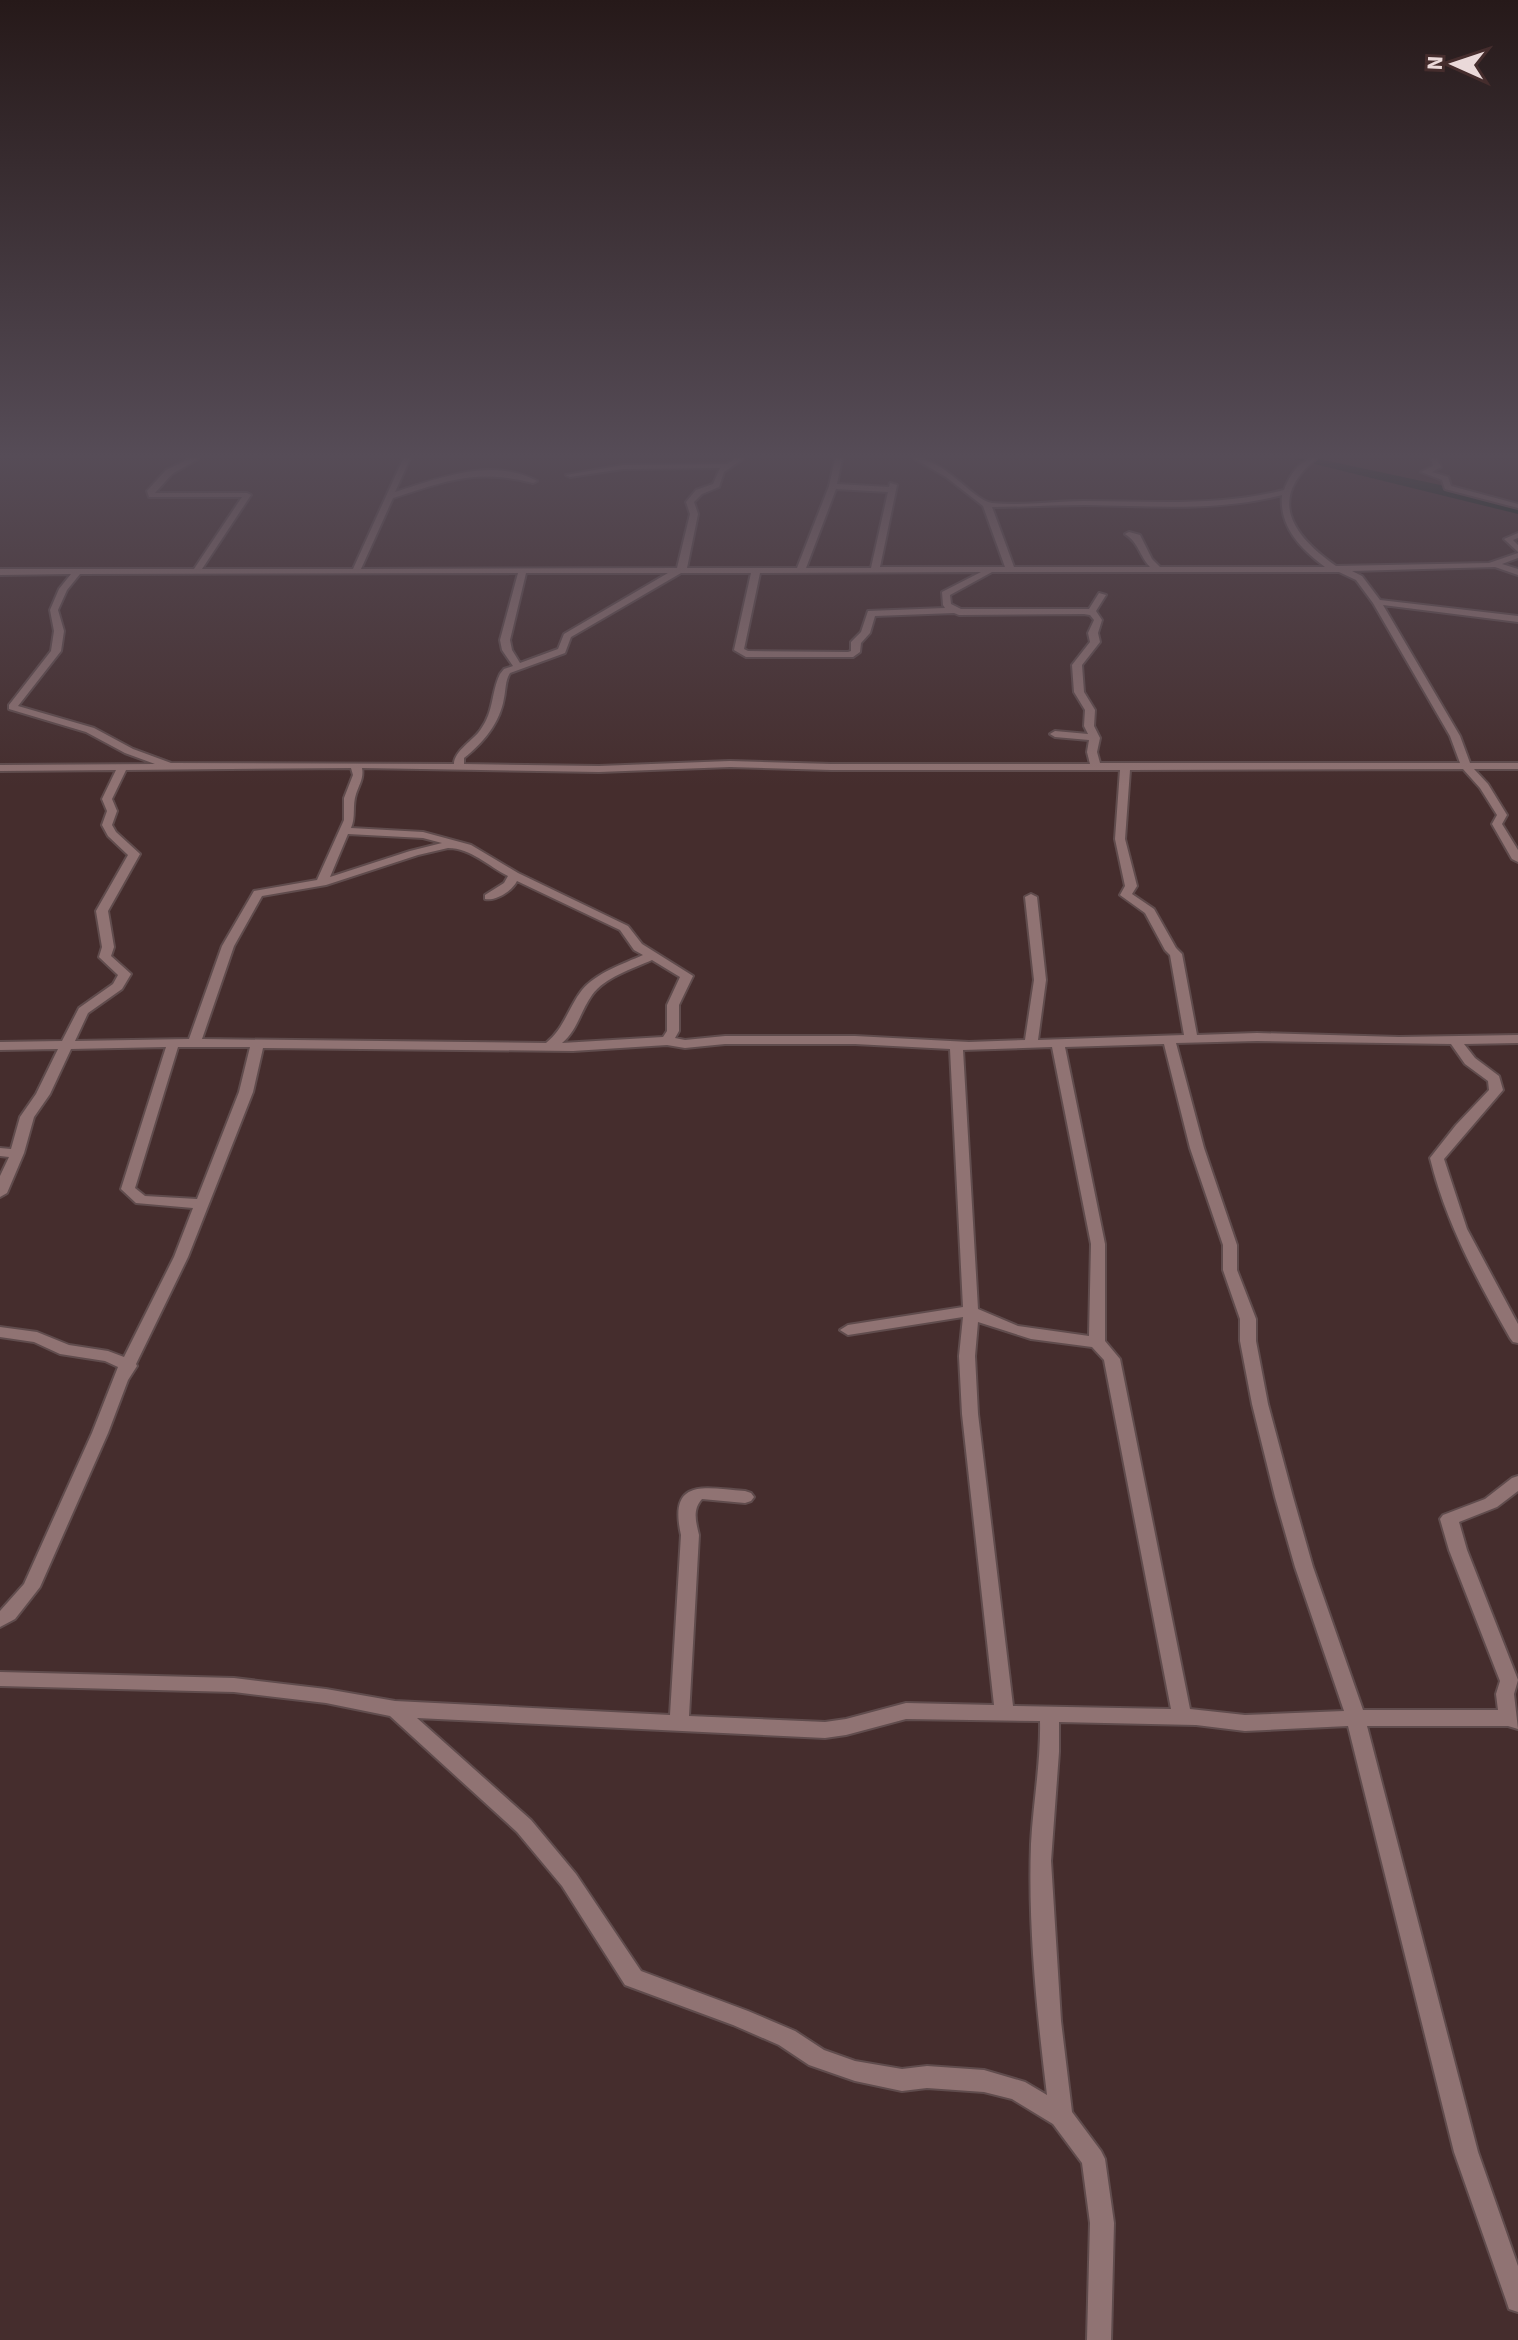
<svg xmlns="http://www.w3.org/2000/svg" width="1518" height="2340" viewBox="0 0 1518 2340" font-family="'Source Sans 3',sans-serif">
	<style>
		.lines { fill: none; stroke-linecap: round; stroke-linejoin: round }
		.river { fill: #002012; fill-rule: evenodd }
		.street-casing { stroke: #604c4d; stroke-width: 4 }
		.street { fill: #907373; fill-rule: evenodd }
	</style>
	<rect width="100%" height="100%" fill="#452d2d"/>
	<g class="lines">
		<!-- river -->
		<polygon class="river" points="1294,459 1319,459 1459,489 1475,496 1518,506 1518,514"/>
		<!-- street casing -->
		<g class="street-casing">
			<g id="street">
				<path d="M189,459h9l-26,15 -17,19h92l4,2 -49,74h151l50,-110h7l-15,33c45,-14 97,-35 142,-11l-4,2c-57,-15 -87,-2 -140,15l-32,71 316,-1 13,-54 -4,-12 10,-12 17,-6 7,-16 -97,1 -53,8 -4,-2 57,-10 104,-1 8,-5h8l-19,13 -5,15 -17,7 -8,8 4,12 -11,54h110l32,-82 6,-27h7l-5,25 52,3 1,-4 7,2 -17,82h125l-22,-61 -37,-29 -31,-18c31,0 57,41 77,44 30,3 62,-2 92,-2 69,0 132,6 200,-11 6,-15 15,-31 32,-31 -49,40 -24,76 20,107l153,-3 29,-10v5l-16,6 16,5v6l-23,-8 -143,4 10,5 18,24 138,16v6l-135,-17 77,131 10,27h48v6h-44l14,15 19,31 -5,9 16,26v12l-6,-3 -20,-35 5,-9 -17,-27 -17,-19 -333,1 -5,69 12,47 -5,8 22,15 22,39 6,6 15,81 60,-2 142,4 119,-2v8l-54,1 11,14 24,18 4,14 -59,69 23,70 51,95v19l-5,-1 -3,-4c-33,-58 -64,-115 -80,-180l26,-33 33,-35 -1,-9 -23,-17 -14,-20 -194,-3 -81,2 28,105 33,97v25l19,49v22l12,63 25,93 20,70 50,143h135l-2,-16 4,-13 -51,-131 -9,-31 3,-4 42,-16 27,-21 6,-2v15l-21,16 -38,15 8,28 51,130 -4,14 4,35 -10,-3h-141l111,426 40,114v46l-9,-3 -3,-9 -52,-148 -106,-426 -103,5 -49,-6 -137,-3v30l-8,109 10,160 11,91 29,39 4,8 9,64 -3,117h-24l3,-117 -8,-60 -29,-39 -41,-25 -28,-7 -57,-4 -25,3 -47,-10 -46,-16 -30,-20 -46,-20 -108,-40 -63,-99 -45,-54 -127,-116 -64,-13 -92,-11 -234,-6v-14l234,6 92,11 69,12 275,14 11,-180c-13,-58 24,-47 64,-44l6,2 3,4 -3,4 -6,2 -43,-4c-10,11 -6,23 -3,36l-10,181 136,6 21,-3 60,-16 88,2 -32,-291 -3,-58 4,-39 -115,18 -8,-5 8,-5 115,-18 -13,-258 -95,-5h-130l-40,4 -18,-3 -94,6 -310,-3 -10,44 -65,165 -52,107 1,2 -9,14 -20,53 -68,154 -25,32 -15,8v-16l24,-27 68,-151 26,-66 -13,-6 -45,-7 -26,-12 -34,-5v-10l37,5 32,13 39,6 16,6 50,-100 19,-49 -57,-5 -15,-14 45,-142 -95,2 -21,45 -16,23 -10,36 -17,40 -7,4v-21l9,-19 -9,-1v-8l11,1 9,-32 16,-23 22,-45 -58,1v-8l62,-1 17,-33 34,-24 5,-9 -19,-18 3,-10 -6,-36 32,-56 -20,-19 -6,-11 5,-14 -5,-12 14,-29 -116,1v-6l155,-1 -30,-11 -39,-21 -77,-23v-4l42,-54 3,-20 -4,-21 9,-21 12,-15 -71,1v-6h194l48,-72h-93l-2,-6 19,-21zM836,489l52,3 -17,76h-65zM1282,495c-3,32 19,54 43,72h-165l-8,-8 -12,-24 -11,-3 -4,2c14,9 14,21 25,33h-136l-22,-60c31,0 62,-2 93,-2 66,1 131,7 197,-10zM981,572l-39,20 1,13 2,3 -77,3 -7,21 -10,10v9l-3,1 -100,-1 -4,-2 16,-76zM992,572h347l17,8 17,23 77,133 10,27h-360l-3,-11 3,-14 -6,-12 1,-16 -11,-18 -2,-27 18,-23 -2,-9 4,-13 -6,-9 10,-16 -7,-2 -10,16h-128l-10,-5 -1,-9zM518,573l-18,67 2,10 11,16 -9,3 -4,5c-9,19 -6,37 -19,55 -7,11 -27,22 -27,35l-283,-1 -38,-14 -39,-21 -76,-22 43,-55 3,-20 -6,-21 9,-20 13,-16zM526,573h142l-104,61 -6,15 -38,14 -8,-13 -2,-10zM681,573h70l-17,77 12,7h107l7,-5 1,-9 9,-10 5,-17 79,-3 5,2 125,-1 6,1 4,5 -6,13 2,9 -18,23 2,27 11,18 -1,16 4,8 -33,-3 -5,3 5,3 34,3 -2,12 3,12h-259l-101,-3 -131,5 -135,-2v-6c19,-15 36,-35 40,-60 2,-9 1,-17 6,-25l55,-20 6,-16zM730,767l101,3h289l-5,69 10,47 -5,9 25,18 20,37 5,5 14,80 -146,5 8,-60 -9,-83 -6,-3 -6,3 9,83 -9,60 -56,2 -114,-6h-130l-40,4 -10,-2 4,-7v-26l14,-29 -51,-32 -14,-18 -110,-53 -47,-28 -48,-13 -72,-4c5,-11 1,-22 5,-34 3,-9 8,-16 6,-26l237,4zM351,768l2,7 -9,23v22l-27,60 -63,11 -32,55 -33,93 -114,2 13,-28 34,-24 9,-15 -20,-18 3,-9 -6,-36 32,-57 -24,-22 -4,-7 5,-14 -5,-12 14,-29zM348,834l75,4 19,5 -32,8 -80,26zM448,848c23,0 40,18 60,28l-4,7 -19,12v4c11,2 27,-8 32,-18l103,49 14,20 9,5c-20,9 -47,18 -61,35 -14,18 -18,39 -36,53l-344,-4 32,-93 28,-50 64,-11 92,-30zM652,960l28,17 -13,28v26l-4,6 -101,6c15,-12 19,-33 30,-48 13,-18 40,-26 60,-35zM1164,1044l26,104 33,97v25l17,49v22l12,63 23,93 20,70 49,144 -99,4 -55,-6 -70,-350 -15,-18v-97l-40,-197zM178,1047h72l-11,45 -42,107 -52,-3 -10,-8zM1052,1047l39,197 -2,92 -71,-10 -40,-17 -15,-259zM978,1322l53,17 61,8 12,13 67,349 -158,-3 -35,-292 -3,-58zM417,1718l408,20 21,-3 60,-16 134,2c1,42 -7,82 -9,123 -3,83 6,169 16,251l-22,-13 -41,-12 -57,-4 -25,3 -47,-8 -31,-11 -29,-19 -47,-20 -107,-40 -65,-97 -45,-54z"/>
				<polygon points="1431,459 1437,459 1441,467 1432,472 1448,477 1451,486 1518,504 1518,508 1445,489 1442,480 1421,472 1433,466"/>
				<polygon points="1518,533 1518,538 1513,540 1518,545 1518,552 1504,539"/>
			</g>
		</g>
		<!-- street -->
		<use href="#street" class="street"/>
	</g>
	<!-- sky -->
	<linearGradient id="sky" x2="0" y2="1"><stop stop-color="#261919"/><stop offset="0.58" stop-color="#564c57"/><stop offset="1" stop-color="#564c57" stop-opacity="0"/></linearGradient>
	<rect width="1518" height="786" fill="url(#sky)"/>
	<!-- north arrow -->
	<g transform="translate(1454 64) rotate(273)" stroke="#452d2d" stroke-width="6" paint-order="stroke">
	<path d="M0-6L14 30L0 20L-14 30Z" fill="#ead9d9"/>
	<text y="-12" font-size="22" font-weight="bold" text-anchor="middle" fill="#ead9d9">N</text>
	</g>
</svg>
